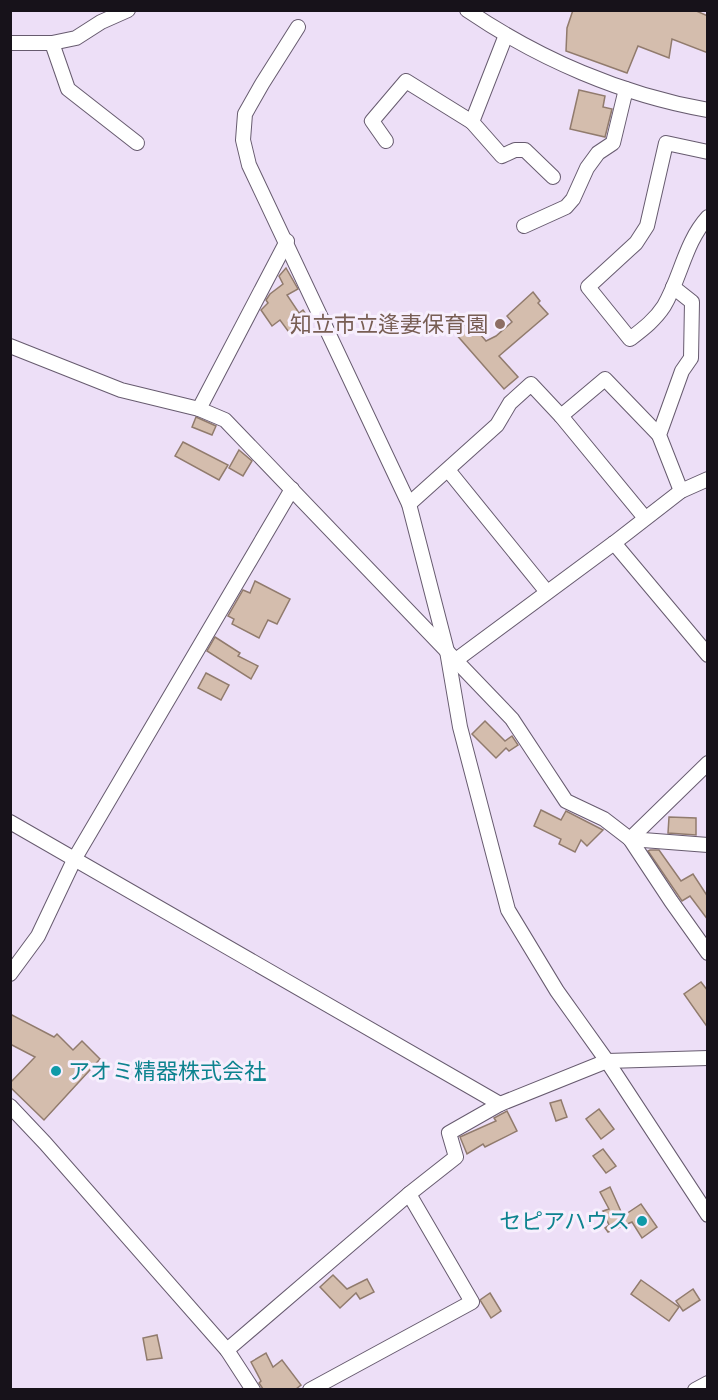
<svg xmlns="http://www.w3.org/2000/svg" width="718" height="1400" viewBox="0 0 718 1400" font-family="Mulish,'Noto Sans JP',sans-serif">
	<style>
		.building { fill: #d4bdad; stroke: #917b6d; stroke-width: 1.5 }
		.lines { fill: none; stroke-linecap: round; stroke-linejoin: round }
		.street-casing { stroke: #675b6f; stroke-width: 16 }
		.street { stroke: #fff; stroke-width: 14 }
		.education-dot { fill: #8d6e63; stroke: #f7effd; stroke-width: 2 }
		.culture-dot { fill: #0f9aa8; stroke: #f7effd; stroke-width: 2 }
		.labels { text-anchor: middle; stroke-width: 6; stroke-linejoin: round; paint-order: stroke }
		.education-label { font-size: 22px; fill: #785e54; stroke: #f7effd; text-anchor: end }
		.culture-label { font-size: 22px; fill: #0d838f; stroke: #f7effd; text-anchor: start }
	</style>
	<rect width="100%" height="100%" fill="#eddff7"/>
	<!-- building -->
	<g class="building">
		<polygon points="573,10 694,10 708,16 708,53 672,39 669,58 638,46 627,73 566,51 567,28"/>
		<polygon points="579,90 605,96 603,107 612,109 605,137 570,129"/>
		<polygon points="286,268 298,289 287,295 299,313 303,310 311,321 291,335 280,320 272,326 261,310 268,303 266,300 270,294 283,284 279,276"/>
		<polygon points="533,292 540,301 538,303 548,314 499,356 518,377 504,389 455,333 469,321 486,341 496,336 512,322 507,316"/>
		<polygon points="196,417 216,426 212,435 192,427"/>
		<polygon points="183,442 228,465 219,480 175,456"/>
		<polygon points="239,450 252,461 243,476 229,468"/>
		<polygon points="255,581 290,599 277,624 268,620 259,638 232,624 234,619 228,616 243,590 250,593"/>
		<polygon points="215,637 240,653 238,656 258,666 251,679 207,651"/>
		<polygon points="206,673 229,685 221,700 198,688"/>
		<polygon points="485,721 505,741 512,736 518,745 509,751 506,748 496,758 472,734"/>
		<polygon points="541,810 561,820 566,811 603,830 587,846 581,840 575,852 559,844 561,839 534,826"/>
		<polygon points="669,817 696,818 696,835 668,833"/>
		<polygon points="650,850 659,850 681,881 693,874 708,897 708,920 690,896 682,901 648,851"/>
		<polygon points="701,982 708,991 708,1028 684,994"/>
		<polygon points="10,1014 54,1037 57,1034 73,1050 82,1041 100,1059 44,1120 10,1087 10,1083 35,1057 10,1044"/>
		<polygon points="561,1100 567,1117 556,1121 550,1103"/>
		<polygon points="599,1109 614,1129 601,1139 586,1119"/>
		<polygon points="507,1111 517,1131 485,1147 483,1144 467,1154 460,1137 496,1121 494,1118"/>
		<polygon points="603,1149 616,1166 606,1173 593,1156"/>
		<polygon points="610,1187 623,1216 641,1204 657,1227 642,1238 632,1222 608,1232 605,1228 609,1225 603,1211 609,1209 600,1192"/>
		<polygon points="333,1275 347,1289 367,1279 374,1292 360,1299 356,1293 340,1308 320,1287"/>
		<polygon points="641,1280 679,1307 669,1321 631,1294"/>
		<polygon points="693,1289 700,1300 683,1311 676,1301"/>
		<polygon points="490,1293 501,1311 491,1318 480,1300"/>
		<polygon points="157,1335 162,1358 147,1360 143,1338"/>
		<polygon points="266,1353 273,1367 282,1360 301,1385 296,1389 263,1389 259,1383 261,1381 251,1362"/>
	</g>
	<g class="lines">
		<!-- street casing -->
		<g class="street-casing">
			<g id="street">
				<path d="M467,10c72,49 155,85 241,100"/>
				<polyline points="298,27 262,84 245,114 243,140 249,165 409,504 447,651 460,727 508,910 557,991 607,1061 708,1215"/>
				<polyline points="506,35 472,122 502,156 515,150 525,150 553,177"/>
				<polyline points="10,43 52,43 76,38 101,22 128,10"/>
				<polyline points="52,43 68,89 137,143"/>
				<polyline points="386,141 372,121 406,81 472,122"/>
				<path d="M708,152l-42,-9 -19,83 -11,17 -48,44 42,52c13,-10 25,-19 34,-33 17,-29 21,-64 44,-89"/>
				<polyline points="524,226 566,207 573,199 587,168 598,153 613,143 626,89"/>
				<polyline points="673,287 692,302 691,358 682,371 659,435 681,491"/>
				<polyline points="10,346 121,390 199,409 225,420 512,719 566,801 604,819 630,839 671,901 708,953"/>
				<polyline points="199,409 287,241"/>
				<polyline points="561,416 605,379 659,435"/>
				<polyline points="448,470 547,592"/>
				<polyline points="409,504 497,425 510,403 531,384 561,416 645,518"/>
				<polyline points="614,543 708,655"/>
				<polyline points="456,660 614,543 681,491 708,479"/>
				<polyline points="10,822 500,1104"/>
				<polyline points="630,839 708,763"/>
				<polyline points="630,839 708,845"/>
				<polyline points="10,974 38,936 75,858 292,489"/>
				<polyline points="10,1106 45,1143 227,1350 253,1390"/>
				<polyline points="227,1350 409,1194 456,1157 449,1133 500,1104 607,1061 708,1058"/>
				<polyline points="310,1390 472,1302 409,1194"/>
				<polyline points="695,1390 708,1383"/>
			</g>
		</g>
		<!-- street -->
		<use href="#street" class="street"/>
	</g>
	<!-- markers -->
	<circle class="education-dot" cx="500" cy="324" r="6"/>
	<g class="culture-dot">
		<circle cx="56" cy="1071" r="6"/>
		<circle cx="642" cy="1221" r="6"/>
	</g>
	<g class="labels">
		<!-- education labels -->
		<g class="education-label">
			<text x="488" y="332">知立市立逢妻保育園</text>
		</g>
		<!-- culture labels -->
		<g class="culture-label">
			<text x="68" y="1079">アオミ精器株式会社</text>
			<text x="630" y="1229" text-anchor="end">セピアハウス</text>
		</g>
	</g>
	<!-- border -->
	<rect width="718" height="1400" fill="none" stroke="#17121a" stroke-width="24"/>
</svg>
